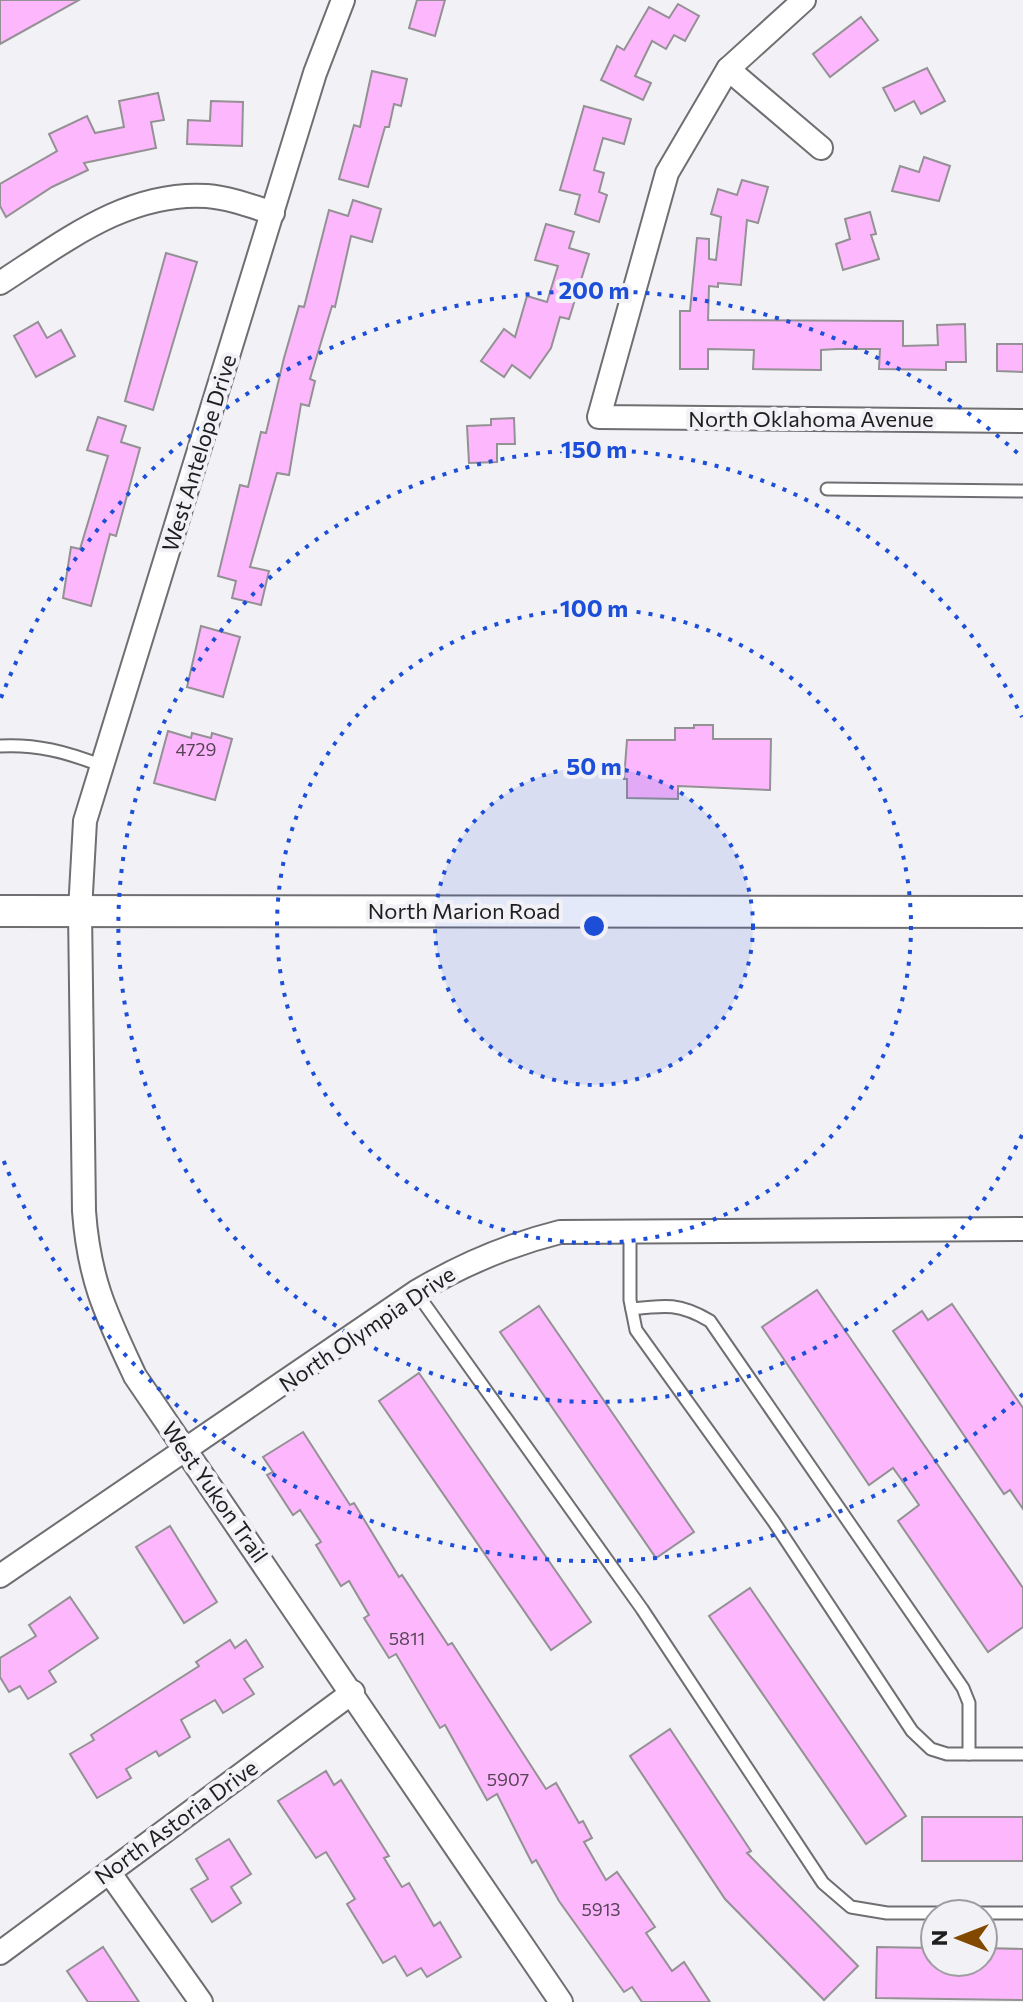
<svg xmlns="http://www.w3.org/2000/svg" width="1023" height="2002" viewBox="0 0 1023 2002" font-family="Commissioner,sans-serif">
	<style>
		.building { fill: #fdb7fc; stroke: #939193; stroke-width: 2 }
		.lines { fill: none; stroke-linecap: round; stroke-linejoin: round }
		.service-casing { stroke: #6f6f72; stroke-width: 15 }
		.minor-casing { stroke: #6f6f72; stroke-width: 26 }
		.secondary-casing { stroke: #6f6f72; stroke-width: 34 }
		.service { stroke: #fff; stroke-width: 11 }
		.minor { stroke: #fff; stroke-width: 22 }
		.secondary { stroke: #fff; stroke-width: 30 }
		.ring { fill: none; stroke: #1d4ed8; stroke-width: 4; stroke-dasharray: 4 8 }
		.labels { text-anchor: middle; stroke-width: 8; stroke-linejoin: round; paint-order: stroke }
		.number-label { font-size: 18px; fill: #564456 }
		.street-label { font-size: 22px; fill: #1e1e1f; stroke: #f2f2f6 }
		.centre { fill: #1d4ed8; stroke: #f2f2f6; stroke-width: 4 }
		.ring-label { font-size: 24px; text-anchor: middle; font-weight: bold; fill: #1d4ed8; stroke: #f2f2f6; stroke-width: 8; stroke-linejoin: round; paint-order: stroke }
	</style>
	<rect width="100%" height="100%" fill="#f2f2f6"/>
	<!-- building -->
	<g class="building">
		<polygon points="0,0 79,0 0,44"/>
		<polygon points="417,0 445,0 435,36 409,28"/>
		<polygon points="678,4 699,16 685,41 674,35 666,49 652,41 635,76 651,83 643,100 601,80 617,46 624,50 649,7 669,18"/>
		<polygon points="861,17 878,40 830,77 813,54"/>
		<polygon points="927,68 945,101 921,114 914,101 895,111 883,88"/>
		<polygon points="372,71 407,79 401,106 394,104 389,127 385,127 368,187 339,179 354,125 360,127"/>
		<polygon points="158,93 164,120 151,122 156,148 84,163 88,170 52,187 6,217 0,206 0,184 57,151 49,134 87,116 95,133 124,127 119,101"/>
		<polygon points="211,101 243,102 242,146 187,144 188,120 210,121"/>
		<polygon points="584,106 631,119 624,144 603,138 594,170 604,173 599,192 607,195 599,222 575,214 580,195 560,190"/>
		<polygon points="924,157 950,166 939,201 892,191 900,166 919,172"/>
		<polygon points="742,180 768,187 758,223 747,220 741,285 718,283 718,287 709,286 708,320 903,321 903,346 938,345 937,325 965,324 966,362 946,362 946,370 879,369 880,349 837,349 821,350 821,370 753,369 754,350 708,349 708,369 680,369 680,311 690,311 697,238 709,239 709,259 716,260 721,217 711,214 718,189 737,195"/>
		<polygon points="353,200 381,209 372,242 351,236 335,307 332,306 310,379 315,381 309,406 301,404 289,475 277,473 250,567 269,571 261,605 232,598 236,581 218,576 240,485 248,487 261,432 266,433 284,358 299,306 304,307 329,210 348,216"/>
		<polygon points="870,212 876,234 871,235 879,259 843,270 836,244 850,239 845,219"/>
		<polygon points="546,224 574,232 569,248 589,254 569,319 560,317 551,348 530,378 512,365 504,377 481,361 504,329 515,337 527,296 547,302 558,266 535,260"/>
		<polygon points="166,253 197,262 153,410 125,401"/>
		<polygon points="38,322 47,338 61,330 75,356 36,377 14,336"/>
		<polygon points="997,344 1023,344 1023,372 997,371"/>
		<polygon points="98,417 126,426 121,442 140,448 116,536 110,534 91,606 63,598 71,547 80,549 108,456 87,450"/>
		<polygon points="514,418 515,444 497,444 497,462 469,463 467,426 491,425 491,419"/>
		<polygon points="201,626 240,637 223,697 187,687"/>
		<polygon points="694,725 713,725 713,739 771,739 770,790 678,786 678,799 627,798 627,779 624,779 627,740 675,740 675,728 694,728"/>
		<polygon points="168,731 191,738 192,733 211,738 212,733 232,739 215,800 154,783"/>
		<polygon points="817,1290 1023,1588 1023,1627 988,1652 898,1521 919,1505 906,1486 893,1468 869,1485 762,1327"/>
		<polygon points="952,1304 1023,1408 1023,1509 1010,1490 1004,1494 893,1331 922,1311 928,1320"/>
		<polygon points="539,1306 694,1532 656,1558 500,1332"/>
		<polygon points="419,1373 591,1622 551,1650 379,1401"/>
		<polygon points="303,1432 350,1505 354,1503 399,1577 402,1575 448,1645 452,1643 546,1789 556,1783 579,1823 583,1821 592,1838 584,1842 606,1880 617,1872 655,1927 646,1933 672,1971 684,1962 710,2002 642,2002 632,1987 624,1992 559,1901 536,1860 532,1863 497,1794 487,1800 445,1725 440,1728 396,1654 389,1658 364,1618 369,1615 349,1581 341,1586 316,1545 321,1542 300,1510 293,1515 267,1475 273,1472 263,1457"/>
		<polygon points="170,1526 217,1602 184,1623 136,1547"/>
		<polygon points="750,1588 906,1816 866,1844 709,1616"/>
		<polygon points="70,1597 98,1638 49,1671 56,1682 28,1699 20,1686 9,1692 0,1677 0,1658 36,1636 29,1625"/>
		<polygon points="230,1640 235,1648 246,1640 263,1667 244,1679 254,1694 223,1713 215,1700 181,1720 190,1737 159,1756 156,1751 126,1769 131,1778 97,1798 70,1754 94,1740 91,1735 199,1666 196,1662"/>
		<polygon points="670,1729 751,1851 747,1853 858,1966 824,2000 725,1899 630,1756"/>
		<polygon points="326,1771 334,1785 341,1780 389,1856 384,1858 402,1887 409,1883 434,1926 440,1922 461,1957 427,1977 421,1968 407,1976 395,1956 383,1963 347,1904 355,1899 326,1852 316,1858 278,1801"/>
		<rect x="922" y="1817" width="101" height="44"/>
		<polygon points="229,1839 251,1874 231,1887 241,1903 212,1922 191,1889 208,1879 196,1859"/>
		<polygon points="103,1947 139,2002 88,2002 67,1971"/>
		<polygon points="877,1947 935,1948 935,1962 983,1962 983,1948 1023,1949 1023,2000 876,1998"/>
	</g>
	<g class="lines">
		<!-- service casing -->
		<g class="service-casing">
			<g id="service">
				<polyline points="827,489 1023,491"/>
				<path d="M0,746c37,-2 66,6 100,19"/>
				<polyline points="630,1231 630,1300 636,1330 774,1522 912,1731 931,1749 947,1754 1023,1754"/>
				<polyline points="416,1292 642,1609 823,1883 851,1907 887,1913 1023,1913"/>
				<path d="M632,1309c33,-4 48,-6 78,12l253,367 6,15v51"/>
			</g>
		</g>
		<!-- minor casing -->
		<g class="minor-casing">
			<g id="minor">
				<path d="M343,0l-28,73 -230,748 -5,90 4,300c5,69 22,103 51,165l426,626"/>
				<polyline points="804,0 728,69 667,173 599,417 1023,421"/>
				<polyline points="728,69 821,148"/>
				<path d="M0,283c64,-41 127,-92 207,-87 23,2 44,10 66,17"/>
				<path d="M0,1576l416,-284c47,-28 92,-47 144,-60l463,-3"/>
				<polyline points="109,1872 201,2002"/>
				<polyline points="0,1953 353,1692"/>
			</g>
		</g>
		<!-- secondary casing -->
		<g class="secondary-casing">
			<polyline id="secondary" points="0,911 1023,912"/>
		</g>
		<!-- service -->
		<use href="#service" class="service"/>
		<!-- minor -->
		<use href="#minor" class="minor"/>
		<!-- secondary -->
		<use href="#secondary" class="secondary"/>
	</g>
	<!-- distance rings -->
	<circle cx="594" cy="926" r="159" fill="#1d4ed8" fill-opacity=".12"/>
	<g class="ring">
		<circle cx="594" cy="926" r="159"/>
		<circle cx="594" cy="926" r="317"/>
		<path d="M1022 1135A476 476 0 1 1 1022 717"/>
		<path d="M1023 1394A635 635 0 0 1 1 1154M1 698A635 635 0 0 1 1023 458"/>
	</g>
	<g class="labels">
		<!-- number labels -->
		<g class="number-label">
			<text x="196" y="756">4729</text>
			<text x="407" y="1645">5811</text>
			<text x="508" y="1786">5907</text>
			<text x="601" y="1916">5913</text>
		</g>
		<!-- street labels -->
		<g class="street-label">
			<text x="811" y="427">North Oklahoma Avenue</text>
			<text transform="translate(199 453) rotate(-73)" y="8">West Antelope Drive</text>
			<text x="464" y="919">North Marion Road</text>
			<text transform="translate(367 1329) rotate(-34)" y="8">North Olympia Drive</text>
			<text transform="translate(215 1492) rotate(55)" y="8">West Yukon Trail</text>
			<text transform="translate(176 1822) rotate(-36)" y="8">North Astoria Drive</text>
		</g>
	</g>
	<circle cx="594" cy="926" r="12" class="centre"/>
	<g class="ring-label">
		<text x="594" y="299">200 m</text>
		<text x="594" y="458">150 m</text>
		<text x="594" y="617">100 m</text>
		<text x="594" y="775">50 m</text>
	</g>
	<!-- north arrow -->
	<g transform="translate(959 1938) rotate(270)"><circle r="38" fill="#f2f2f6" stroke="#9d9da0" stroke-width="2"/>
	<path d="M0-6L14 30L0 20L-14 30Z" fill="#824800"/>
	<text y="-12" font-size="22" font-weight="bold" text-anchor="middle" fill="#1e1e1f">N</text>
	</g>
</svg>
